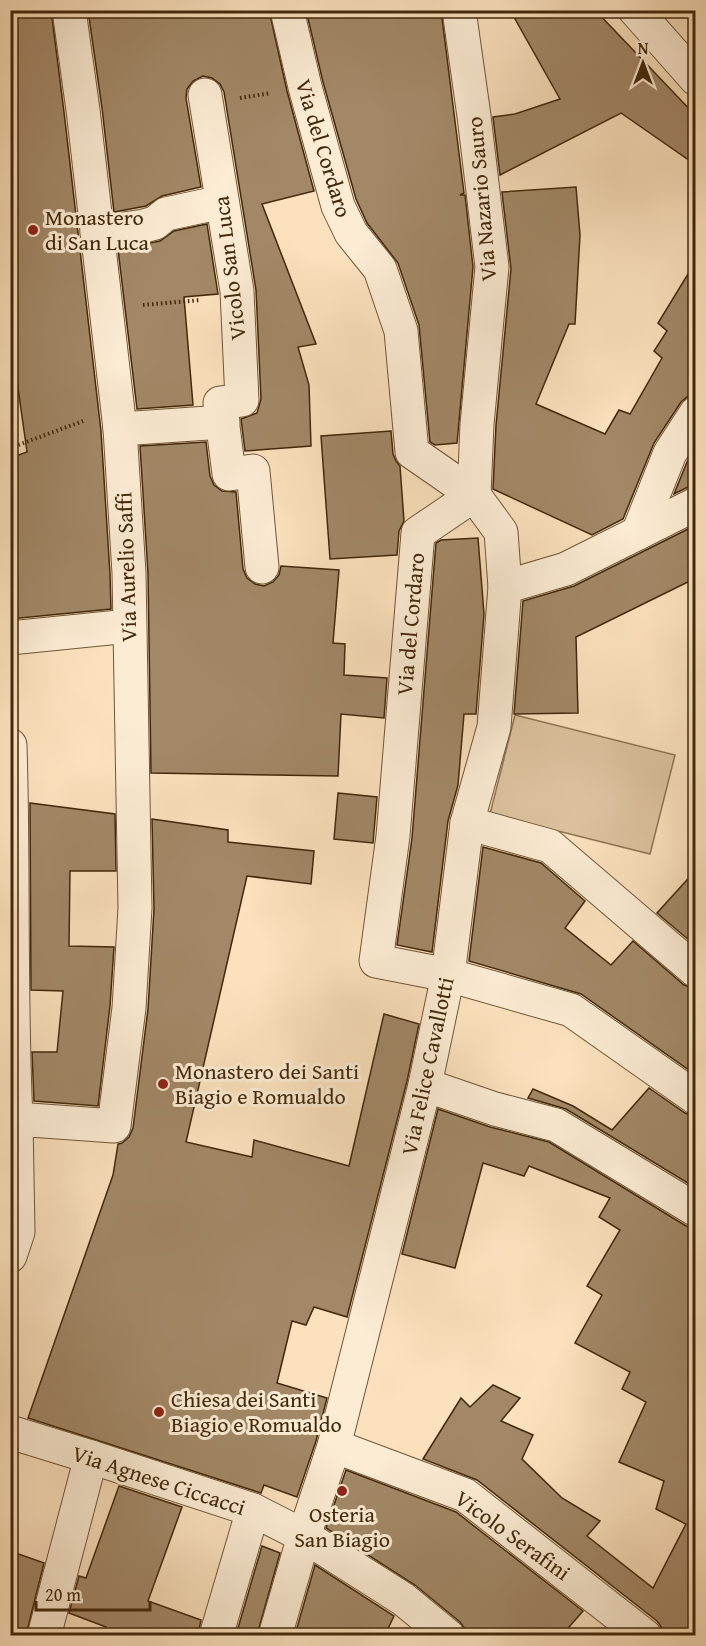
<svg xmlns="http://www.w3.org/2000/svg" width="706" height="1646" viewBox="0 0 706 1646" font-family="'Gentium Book Plus',serif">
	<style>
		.green { fill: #dcc29f; stroke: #8f7554; stroke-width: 1.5 }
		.building { fill: #a28867; stroke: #42280a; stroke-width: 1.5 }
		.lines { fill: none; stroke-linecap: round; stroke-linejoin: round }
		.minor-casing { stroke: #705637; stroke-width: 35 }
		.path { stroke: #42280a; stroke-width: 4; stroke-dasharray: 1.5 3; stroke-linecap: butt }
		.minor { stroke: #fcecd4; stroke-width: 33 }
		.poi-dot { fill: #8f2418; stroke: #fcecd4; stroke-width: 2 }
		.labels { text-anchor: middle; stroke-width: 6; stroke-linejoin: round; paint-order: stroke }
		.street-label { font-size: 22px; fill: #42280a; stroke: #fcecd4 }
		.poi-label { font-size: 22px; fill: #42280a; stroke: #fcecd4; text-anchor: start }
	</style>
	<rect width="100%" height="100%" fill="#fbe1bd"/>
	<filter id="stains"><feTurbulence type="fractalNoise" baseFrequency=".00333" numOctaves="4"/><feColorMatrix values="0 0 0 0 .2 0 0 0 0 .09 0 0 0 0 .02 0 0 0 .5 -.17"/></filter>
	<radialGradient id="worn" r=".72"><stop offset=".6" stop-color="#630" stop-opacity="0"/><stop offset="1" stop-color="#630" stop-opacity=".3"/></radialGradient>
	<!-- green -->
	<polygon class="green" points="515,715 675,755 650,854 490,814"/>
	<!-- building -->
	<g class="building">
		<polygon points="10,10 51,10 64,112 101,431 110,574 111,609 10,619 10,458 27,452 10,331 10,93 17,91 10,61"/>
		<polygon points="88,10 226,10 228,16 256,10 269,10 287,91 314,191 262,204 316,344 298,347 309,385 311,446 245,451 241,419 257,413 261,399 256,290 224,92 220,84 212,78 203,76 193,81 187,89 186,98 201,187 162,196 146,206 114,212 102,108"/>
		<polygon points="306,10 441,10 464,193 460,195 465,195 473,267 457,443 435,445 430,442 419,325 398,263 367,223 356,199 323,82"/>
		<polygon points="510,10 595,10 696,116 696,165 621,113 500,175 493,117 515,114 560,99"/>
		<polygon points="576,187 580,235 575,324 569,324 536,404 605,434 619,410 630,414 662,358 654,351 667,331 658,323 696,261 696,395 687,397 681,402 654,443 623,519 592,535 493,489 496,425 511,269 502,192"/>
		<polygon points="207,224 218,294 184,297 193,405 137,409 118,249 160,241 174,231"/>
		<polygon points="391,431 393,454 396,461 400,466 404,521 399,531 397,555 330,559 321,436"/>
		<polygon points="206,442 210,476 214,485 222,491 236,492 243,569 247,578 255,584 264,586 273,582 279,575 281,566 339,570 333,643 345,644 344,675 387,678 384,718 341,714 338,776 151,773 148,573 140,446"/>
		<polygon points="696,448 696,486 688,487 674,494 687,462"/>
		<polygon points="696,525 696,578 576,637 578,713 514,714 523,601 574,586"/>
		<polygon points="478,538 484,614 476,714 464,714 458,785 448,821 432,952 397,945 412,838 436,543 441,540"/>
		<polygon points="338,793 377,797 373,843 334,839"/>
		<polygon points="30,803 115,814 116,871 70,871 69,946 114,947 110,1006 98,1106 34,1101 32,1052 57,1052 63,991 31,990"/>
		<polygon points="152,819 228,830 228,842 314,851 311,884 247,876 186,1142 252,1157 254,1140 349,1166 384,1014 419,1024 407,1081 347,1317 314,1307 306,1325 292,1321 277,1383 327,1398 316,1441 297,1497 264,1485 261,1493 28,1418 113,1175 118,1144 122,1143 129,1137 133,1128 148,1009 154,909"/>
		<polygon points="483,847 541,863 585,901 565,928 611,965 633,941 684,985 696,989 696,1075 581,994 469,961"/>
		<polygon points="696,870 696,946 657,913"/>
		<polygon points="649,1088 685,1113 696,1117 696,1188 566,1109 528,1098 533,1089 573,1106 612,1130"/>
		<polygon points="438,1109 490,1127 549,1142 686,1226 696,1229 696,1635 664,1635 662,1628 657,1621 477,1480 423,1459 461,1398 470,1407 493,1385 520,1398 501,1421 533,1435 522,1459 562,1498 600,1521 587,1536 653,1588 686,1524 656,1509 664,1481 619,1462 646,1402 622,1389 630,1372 575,1343 602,1295 587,1286 620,1230 599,1217 610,1198 529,1166 524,1176 483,1163 455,1268 402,1254"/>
		<polygon points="346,1470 456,1512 583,1611 562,1635 466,1635 465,1629 460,1622 415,1585 326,1528"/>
		<polygon points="119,1486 182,1507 148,1601 201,1620 198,1635 103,1635 106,1627 69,1613 79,1576 86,1578"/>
		<polygon points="262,1546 280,1553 257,1635 236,1635"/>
		<polygon points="10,1551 44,1563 26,1635 10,1635"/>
		<polygon points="315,1565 394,1616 385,1635 295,1635"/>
	</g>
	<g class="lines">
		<!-- minor casing -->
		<g class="minor-casing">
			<g id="minor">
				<polyline points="459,10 474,116 492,267 477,424 474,495"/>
				<polyline points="635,10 696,79"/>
				<polyline points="205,95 237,291 242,400 220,403 229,474 253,471 262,567"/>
				<polyline points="97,233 144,226 155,223 166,214 222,202"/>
				<polyline points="120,429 223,422"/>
				<polyline points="474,495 418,533 393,836 376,961 448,975 571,1010 696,1098"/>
				<polyline points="638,533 670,453 696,413"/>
				<polyline points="505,587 566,569 696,504"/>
				<polyline points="10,638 129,626"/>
				<path d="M10,745c4,125 0,249 6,374"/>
				<polyline points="467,823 550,846 696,971"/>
				<polyline points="425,1085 495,1109 556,1125 696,1210"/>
				<polyline points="10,1256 18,1232 16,1119 114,1126 129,1008 135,908 129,573 120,429 83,110 69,10"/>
				<polyline points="10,1432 91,1457 253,1510 304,1536 403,1599 448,1636"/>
				<polyline points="334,1446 465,1495 645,1636"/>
				<polyline points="44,1636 91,1457"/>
				<polyline points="216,1636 253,1510"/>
				<polyline points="275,1636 304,1536 334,1446 425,1085 448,975 467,823 494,727 505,587 501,532 474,495 412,452 401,331 380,269 351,233 338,206 305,87 287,10"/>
			</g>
		</g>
		<!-- path -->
		<g class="path">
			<polyline points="240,98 271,93"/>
			<polyline points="143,305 201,300"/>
			<polyline points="10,448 83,421"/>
		</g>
		<!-- minor -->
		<use href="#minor" class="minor"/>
	</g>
	<!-- markers -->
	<g class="poi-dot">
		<circle cx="33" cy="230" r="6"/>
		<circle cx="163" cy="1084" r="6"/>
		<circle cx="159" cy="1412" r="6"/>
		<circle cx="342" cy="1491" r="6"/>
	</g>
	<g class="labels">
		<!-- street labels -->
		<g class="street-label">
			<text transform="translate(324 148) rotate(73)" y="8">Via del Cordaro</text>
			<text transform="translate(481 199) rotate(-95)" y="8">Via Nazario Sauro</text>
			<text transform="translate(229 268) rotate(-97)" y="8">Vicolo San Luca</text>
			<text transform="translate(126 567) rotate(-92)" y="8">Via Aurelio Saffi</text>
			<text transform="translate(410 624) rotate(-85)" y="8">Via del Cordaro</text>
			<text transform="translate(427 1066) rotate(-78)" y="8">Via Felice Cavallotti</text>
			<text transform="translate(159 1480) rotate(18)" y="8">Via Agnese Ciccacci</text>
			<text transform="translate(513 1535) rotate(36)" y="8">Vicolo Serafini</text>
		</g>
		<!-- poi labels -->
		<g class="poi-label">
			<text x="45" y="225">Monastero<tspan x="45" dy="25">di San Luca</tspan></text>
			<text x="175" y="1079">Monastero dei Santi<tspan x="175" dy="25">Biagio e Romualdo</tspan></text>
			<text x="171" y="1407">Chiesa dei Santi<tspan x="171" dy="25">Biagio e Romualdo</tspan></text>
			<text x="342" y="1522" text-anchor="middle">Osteria<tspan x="342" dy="25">San Biagio</tspan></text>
		</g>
	</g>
	<!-- margin -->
	<rect width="706" height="1646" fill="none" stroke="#fbe1bd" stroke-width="36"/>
	<rect x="12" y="12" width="682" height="1622" fill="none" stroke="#42280a" stroke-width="3"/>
	<rect x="18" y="18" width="670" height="1610" fill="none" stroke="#42280a" stroke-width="1.5"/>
	<!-- north arrow -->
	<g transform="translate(643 63)" stroke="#fcecd4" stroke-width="4.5" paint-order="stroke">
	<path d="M0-4.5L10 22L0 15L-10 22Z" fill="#42280a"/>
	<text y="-9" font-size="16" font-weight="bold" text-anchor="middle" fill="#42280a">N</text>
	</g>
	<!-- scale -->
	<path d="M36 1601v9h114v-9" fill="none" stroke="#42280a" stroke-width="3"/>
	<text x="45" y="1601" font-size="18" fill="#42280a" stroke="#fcecd4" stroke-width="4.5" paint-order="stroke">20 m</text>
	<rect width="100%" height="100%" filter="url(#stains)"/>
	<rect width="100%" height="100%" fill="url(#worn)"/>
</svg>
